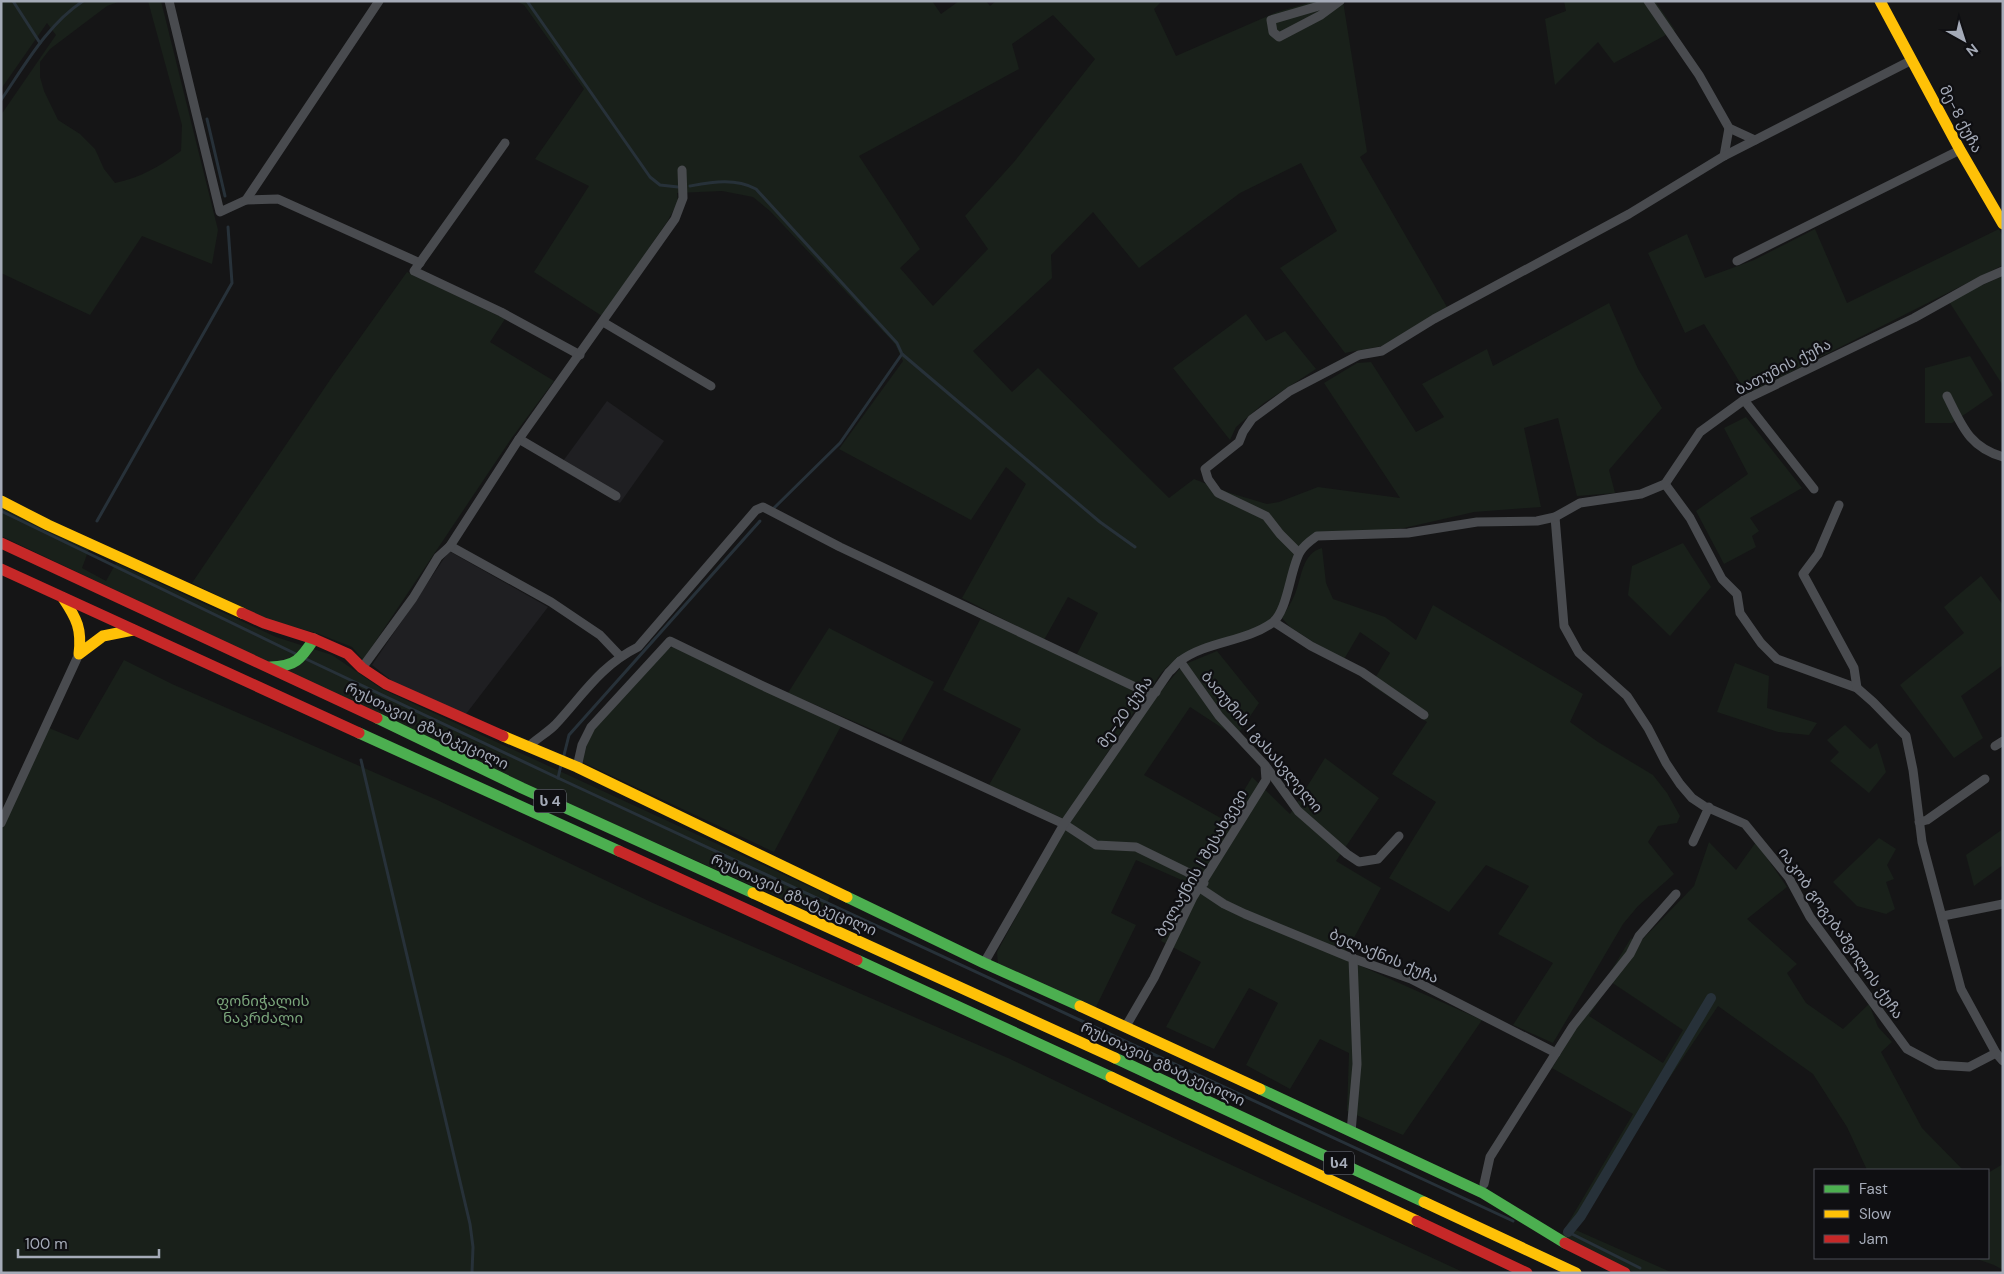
<svg xmlns="http://www.w3.org/2000/svg" width="2004" height="1274" viewBox="0 0 2004 1274" font-family="'DM Sans','Noto Sans Georgian',sans-serif">
	<style>
		.built { fill: #1f1f22 }
		.green { fill: #19201a; fill-rule: evenodd }
		.lines { fill: none; stroke-linecap: round; stroke-linejoin: round }
		.stream { stroke: #273139; stroke-width: 3 }
		.canal { stroke: #273139; stroke-width: 10 }
		.street { stroke: #494b4f; stroke-width: 9 }
		.fast { stroke: #4caf50; stroke-width: 11 }
		.slow { stroke: #ffc107; stroke-width: 11 }
		.jam { stroke: #c62828; stroke-width: 11 }
		.labels { text-anchor: middle; stroke-width: 4.5; stroke-linejoin: round; paint-order: stroke }
		.shield { fill: #0f0f12; stroke: #787c86; stroke-width: 1 }
		.shield-label { font-size: 14px; font-weight: bold; fill: #a5abb8 }
		.street-label { font-size: 15px; fill: #a5abb8; stroke: #0f0f12 }
		.park-label { font-size: 15px; fill: #7aa57b; stroke: #0f0f12 }
	</style>
	<rect width="100%" height="100%" fill="#151516"/>
	<!-- built -->
	<g class="built">
		<polygon points="607,401 664,441 620,503 558,468"/>
		<polygon points="449,551 548,607 466,714 396,684 372,665"/>
	</g>
	<!-- green -->
	<g class="green">
		<path d="M1,1h120l-14,5 -57,43 -10,13v15l4,14 14,29 22,14 15,15 9,20 11,14c25,-5 45,-17 66,-32l1,-26 -34,-124h13l57,229 -6,34 -70,-28 -52,79 -89,-42v-158l55,-80 -9,-12 -46,66z"/>
		<path d="M516,1h416l9,13 18,-13h27l4,5 6,-5h166l-8,8 22,47 101,-44 38,-11h28l24,151 -7,5 87,150 -65,39 -37,7 -65,-85 57,-37 -36,-68 -61,30 -101,75 -46,-56 -42,43 1,23 -79,73 39,41 26,-24 131,130 25,-19 36,14 37,11 12,-2 39,-15 82,11 -76,-115 33,-20 14,-1 45,70 28,-15 -22,-33 65,-35 6,17 116,-63 29,66 24,39 -53,62 6,23 -38,3 -19,-78 -34,10 17,79 -67,5 -70,16 -68,6 -33,9c-6,17 -20,67 -33,77 -28,21 -74,23 -102,46 -7,6 -13,16 -18,24l-74,-34 22,-43 -30,-16 -24,43 -82,-42 64,-114 -20,-17 -35,53 -132,-71 64,-88 -8,-17 -125,-133 -17,-14 -31,-6 -45,2 1,9 -11,20 -65,94 -68,-44 55,-86 -54,-27 49,-70 -60,-84zM1053,15l42,44 -81,103 -49,54 23,33 -55,57 -33,-38 20,-19 -61,-93 160,-87 -7,-25z"/>
		<polygon points="1564,1 1655,1 1675,30 1614,63 1598,42 1555,85 1545,19 1566,11"/>
		<polygon points="1815,229 1847,303 1999,229 2003,237 2003,265 1747,394 1704,324 1685,333 1648,253 1687,234 1705,278 1754,260"/>
		<polygon points="407,272 505,319 490,342 554,381 511,439 363,660 352,647 319,634 266,619 192,583 332,377"/>
		<polygon points="2003,276 2003,383 2002,384 1948,300"/>
		<polygon points="1246,314 1266,341 1285,331 1316,369 1264,403 1236,427 1230,440 1173,368"/>
		<polygon points="1970,356 1993,395 1952,423 1925,423 1925,368"/>
		<polygon points="1746,417 1802,488 1750,518 1759,531 1752,536 1756,547 1724,564 1696,511 1748,474 1724,428"/>
		<polygon points="1,506 89,549 82,568 106,581 116,563 276,637 332,655 382,689 830,896 821,916 537,790 1,536"/>
		<polygon points="1683,543 1711,587 1670,636 1628,595 1632,566"/>
		<path d="M1322,548l4,35 7,16 52,18 31,23 17,-35 150,89 -13,28 28,20 55,33 14,18 13,23 -3,7 -19,3 -10,16 26,32 -36,32 -15,18 -70,119 -40,-18 40,-62 -55,-29 31,-48 -43,-21 -37,47 -60,-34 47,-76 -44,-28 35,-52 -56,-37 19,-32 -30,-21 -17,29 -53,-34 -8,-9c4,-8 10,-16 13,-24 7,-17 7,-41 27,-46z"/>
		<polygon points="1981,576 2003,605 2003,665 1961,696 1983,738 1954,758 1900,685 1964,633 1944,607"/>
		<polygon points="981,618 1145,695 1064,819 989,785 1021,729 943,690"/>
		<polygon points="829,628 934,682 901,742 788,693"/>
		<polygon points="676,646 841,726 774,852 582,762 590,734 663,650"/>
		<polygon points="1217,651 1259,703 1236,737 1190,707 1144,775 1226,821 1252,777 1290,814 1325,758 1379,798 1336,861 1381,888 1343,958 1482,1020 1403,1135 1347,1111 1349,1053 1320,1039 1290,1089 1246,1065 1278,1003 1249,988 1214,1049 1166,1027 1201,962 1161,941 1193,885 1136,860 1111,913 1136,925 1095,1009 998,965 997,952 1069,820 1148,706 1183,665"/>
		<polygon points="124,660 172,684 435,799 653,903 1008,1058 1182,1142 1465,1273 1,1273 1,831 49,728 78,740"/>
		<polygon points="1735,663 1769,676 1767,708 1817,723 1809,735 1778,732 1717,712"/>
		<polygon points="1845,725 1870,749 1877,743 1886,772 1869,793 1830,761 1839,752 1827,740"/>
		<polygon points="2003,829 2003,865 1974,886 1966,855"/>
		<polygon points="1879,838 1896,849 1887,865 1894,879 1886,882 1895,909 1886,914 1857,906 1833,882"/>
		<path d="M1709,842l27,28 20,-28 31,45 -40,32 50,45 -10,9 19,30 37,26 26,-25 9,23 14,15 -11,10 41,76 41,42h-96l-20,-43 -34,-53 -95,-68 -149,221 104,46h-38l-74,-38 72,-121 -81,-46 79,-130 7,6 56,-58zM1611,982l72,48 -20,33 -74,-47z"/>
		<polygon points="2003,1164 2003,1270 1994,1265 1974,1258 1988,1258 1988,1173"/>
	</g>
	<g class="lines">
		<!-- stream -->
		<g class="stream">
			<polyline points="13,1 40,43"/>
			<polyline points="527,1 650,177 660,185 678,187"/>
			<path d="M1,100c24,-35 46,-75 82,-99"/>
			<polyline points="207,119 225,196"/>
			<path d="M690,186c23,-4 45,-8 66,3l141,154 5,11"/>
			<polyline points="774,508 840,443 902,354 1100,522 1135,547"/>
			<polyline points="1,511 296,654"/>
			<polyline points="97,521 232,283 228,227"/>
			<polyline points="306,659 558,778 1513,1221"/>
			<polyline points="563,759 569,735 760,521"/>
			<polyline points="361,760 470,1224 473,1247 472,1273"/>
			<polyline points="558,778 561,765"/>
			<polyline points="1568,1232 1640,1268"/>
		</g>
		<!-- canal -->
		<polyline class="canal" points="1568,1232 1581,1216 1711,998"/>
		<!-- street -->
		<g class="street">
			<polyline points="169,1 220,212 246,200 278,199 420,263"/>
			<polyline points="1336,1 1271,20 1273,32 1279,37 1321,15 1340,1"/>
			<polyline points="1648,1 1699,75 1729,128 1755,140"/>
			<polyline points="505,143 414,271 501,312 580,355"/>
			<polyline points="1724,156 1729,128"/>
			<polyline points="246,200 379,1"/>
			<polyline points="1737,261 1960,150"/>
			<polyline points="603,322 711,386"/>
			<path d="M1947,396c15,30 22,51 56,61"/>
			<polyline points="1744,400 1814,489"/>
			<polyline points="519,439 616,496"/>
			<polyline points="1665,484 1690,518 1722,579 1737,594 1740,613 1761,643 1777,659 1857,688 1873,702 1906,736 1913,770 1922,842 1961,989 1996,1053 2003,1061"/>
			<polyline points="1839,505 1818,554 1803,574 1854,668 1857,688"/>
			<polyline points="1555,517 1564,626 1579,653 1627,696 1648,728 1666,763 1680,784 1692,798 1704,806 1745,824 1789,878 1810,917 1907,1049 1937,1065 1969,1067 1996,1053"/>
			<polyline points="450,546 551,602 600,635 620,656"/>
			<polyline points="1299,553 1280,534 1266,516 1218,493 1208,479 1205,469 1239,442 1243,432 1252,419 1290,391 1359,355 1382,351 1434,319 1629,214 1724,156 1912,60"/>
			<polyline points="1274,622 1311,646 1362,672 1424,715"/>
			<polyline points="1180,661 1219,716 1265,765 1298,811 1347,854 1359,862 1378,859 1399,836"/>
			<polyline points="362,668 413,598 438,557 450,546 519,439 675,219 683,198 682,170"/>
			<polyline points="1995,746 2003,741"/>
			<path d="M528,747c8,-8 19,-14 27,-22 28,-30 45,-59 83,-78l118,-137 7,-3 77,40 308,146 8,-1"/>
			<polyline points="577,767 582,745 591,727 670,641 761,685 1064,824 1096,845 1136,847 1187,872 1204,883"/>
			<polyline points="1919,822 1927,820 1985,779"/>
			<polyline points="1,823 79,654"/>
			<polyline points="1693,842 1709,807"/>
			<polyline points="1200,888 1224,904 1245,914 1349,957 1411,979 1556,1053"/>
			<polyline points="1943,916 2003,904"/>
			<path d="M984,963l80,-139 105,-152c4,-3 7,-8 11,-11 27,-20 65,-19 92,-38 16,-12 18,-54 28,-71 4,-7 10,-11 17,-16l91,-3 69,-11 60,-1 18,-4 25,-14 61,-9 24,-10 35,-52 44,-32 170,-82 68,-38 21,-9"/>
			<polyline points="1126,1026 1154,978 1193,897 1266,780 1265,766"/>
			<polyline points="1351,1132 1357,1064 1353,958"/>
			<polyline points="1484,1184 1490,1157 1573,1026 1630,954 1639,936 1676,894"/>
		</g>
		<!-- fast -->
		<g class="fast">
			<path d="M270,667c25,0 31,-8 44,-28"/>
			<polyline points="377,718 522,788 753,893"/>
			<polyline points="359,733 619,851"/>
			<polyline points="847,897 984,963 1080,1006"/>
			<polyline points="857,960 1111,1077"/>
			<polyline points="1115,1058 1424,1202"/>
			<polyline points="1260,1089 1483,1193 1565,1243"/>
		</g>
		<!-- slow -->
		<g class="slow">
			<polyline points="1880,1 1960,150 2003,224"/>
			<polyline points="1,501 48,525 242,613"/>
			<path d="M63,598c14,21 19,31 16,56l24,-18 30,-6"/>
			<polyline points="503,736 577,767 847,897"/>
			<polyline points="753,893 1115,1058"/>
			<polyline points="1080,1006 1260,1089"/>
			<polyline points="1111,1077 1417,1221"/>
			<polyline points="1424,1202 1576,1273"/>
		</g>
		<!-- jam -->
		<g class="jam">
			<polyline points="1,543 377,718"/>
			<polyline points="1,569 359,733"/>
			<polyline points="242,613 264,623 314,639 348,654 362,668 386,684 503,736"/>
			<polyline points="619,851 857,960"/>
			<polyline points="1417,1221 1527,1273"/>
			<polyline points="1565,1243 1625,1273"/>
		</g>
	</g>
	<g class="labels">
		<!-- shield labels -->
		<g class="shield">
			<rect x="534" y="789.5" width="32" height="23" rx="4"/>
			<rect x="1324" y="1151.5" width="30" height="23" rx="4"/>
		</g>
		<g class="shield-label">
			<text x="550" y="806">ს 4</text>
			<text x="1339" y="1168">ს4</text>
		</g>
		<!-- street labels -->
		<g class="street-label">
			<text transform="translate(1961 119) rotate(62)" y="5">მე-8 ქუჩა</text>
			<text transform="translate(1783 367) rotate(-27)" y="5">ბათუმის ქუჩა</text>
			<text transform="translate(1125 712) rotate(-55)" y="5">მე-20 ქუჩა</text>
			<text transform="translate(427 726) rotate(26)" y="5">რუსთავის გზატკეცილი</text>
			<text transform="translate(1262 742) rotate(50)" y="5">ბათუმის I გასასვლელი</text>
			<text transform="translate(1201 863) rotate(-60)" y="5">ბელაქნის I შესახვევი</text>
			<text transform="translate(794 895) rotate(24)" y="5">რუსთავის გზატკეცილი</text>
			<text transform="translate(1841 933) rotate(55)" y="5">იაკობ გოგებაშვილის ქუჩა</text>
			<text transform="translate(1384 956) rotate(23)" y="5">ბელაქნის ქუჩა</text>
			<text transform="translate(1163 1064) rotate(25)" y="5">რუსთავის გზატკეცილი</text>
		</g>
		<!-- park labels -->
		<g class="park-label">
			<text x="263" y="1006">ფონიჭალის<tspan x="263" dy="17">ნაკრძალი</tspan></text>
		</g>
	</g>
	<!-- border -->
	<rect width="2004" height="1274" fill="none" stroke="#a5abb8" stroke-width="5"/>
	<!-- legend -->
	<rect x="1814" y="1169" width="175" height="90" fill="#0f0f12" stroke="#4b4d54"/>
	<rect x="1824" y="1185" width="25" height="8" fill="#4caf50" stroke="#4b4d54"/>
	<text x="1859" y="1194" font-size="15" fill="#a5abb8">Fast</text>
	<rect x="1824" y="1210" width="25" height="8" fill="#ffc107" stroke="#4b4d54"/>
	<text x="1859" y="1219" font-size="15" fill="#a5abb8">Slow</text>
	<rect x="1824" y="1235" width="25" height="8" fill="#c62828" stroke="#4b4d54"/>
	<text x="1859" y="1244" font-size="15" fill="#a5abb8">Jam</text>
	<!-- north arrow -->
	<g transform="translate(1964 40) rotate(141)" stroke="#0f0f12" stroke-width="4" paint-order="stroke">
	<path d="M0-4L9 19L0 12L-9 19Z" fill="#a5abb8"/>
	<text y="-8" font-size="14" font-weight="bold" text-anchor="middle" fill="#a5abb8">N</text>
	</g>
	<!-- scale -->
	<path d="M18 1249v8h141v-8" fill="none" stroke="#a5abb8" stroke-width="2.5"/>
	<text x="25" y="1249" font-size="15" fill="#a5abb8" stroke="#0f0f12" stroke-width="4" paint-order="stroke">100 m</text>
</svg>
